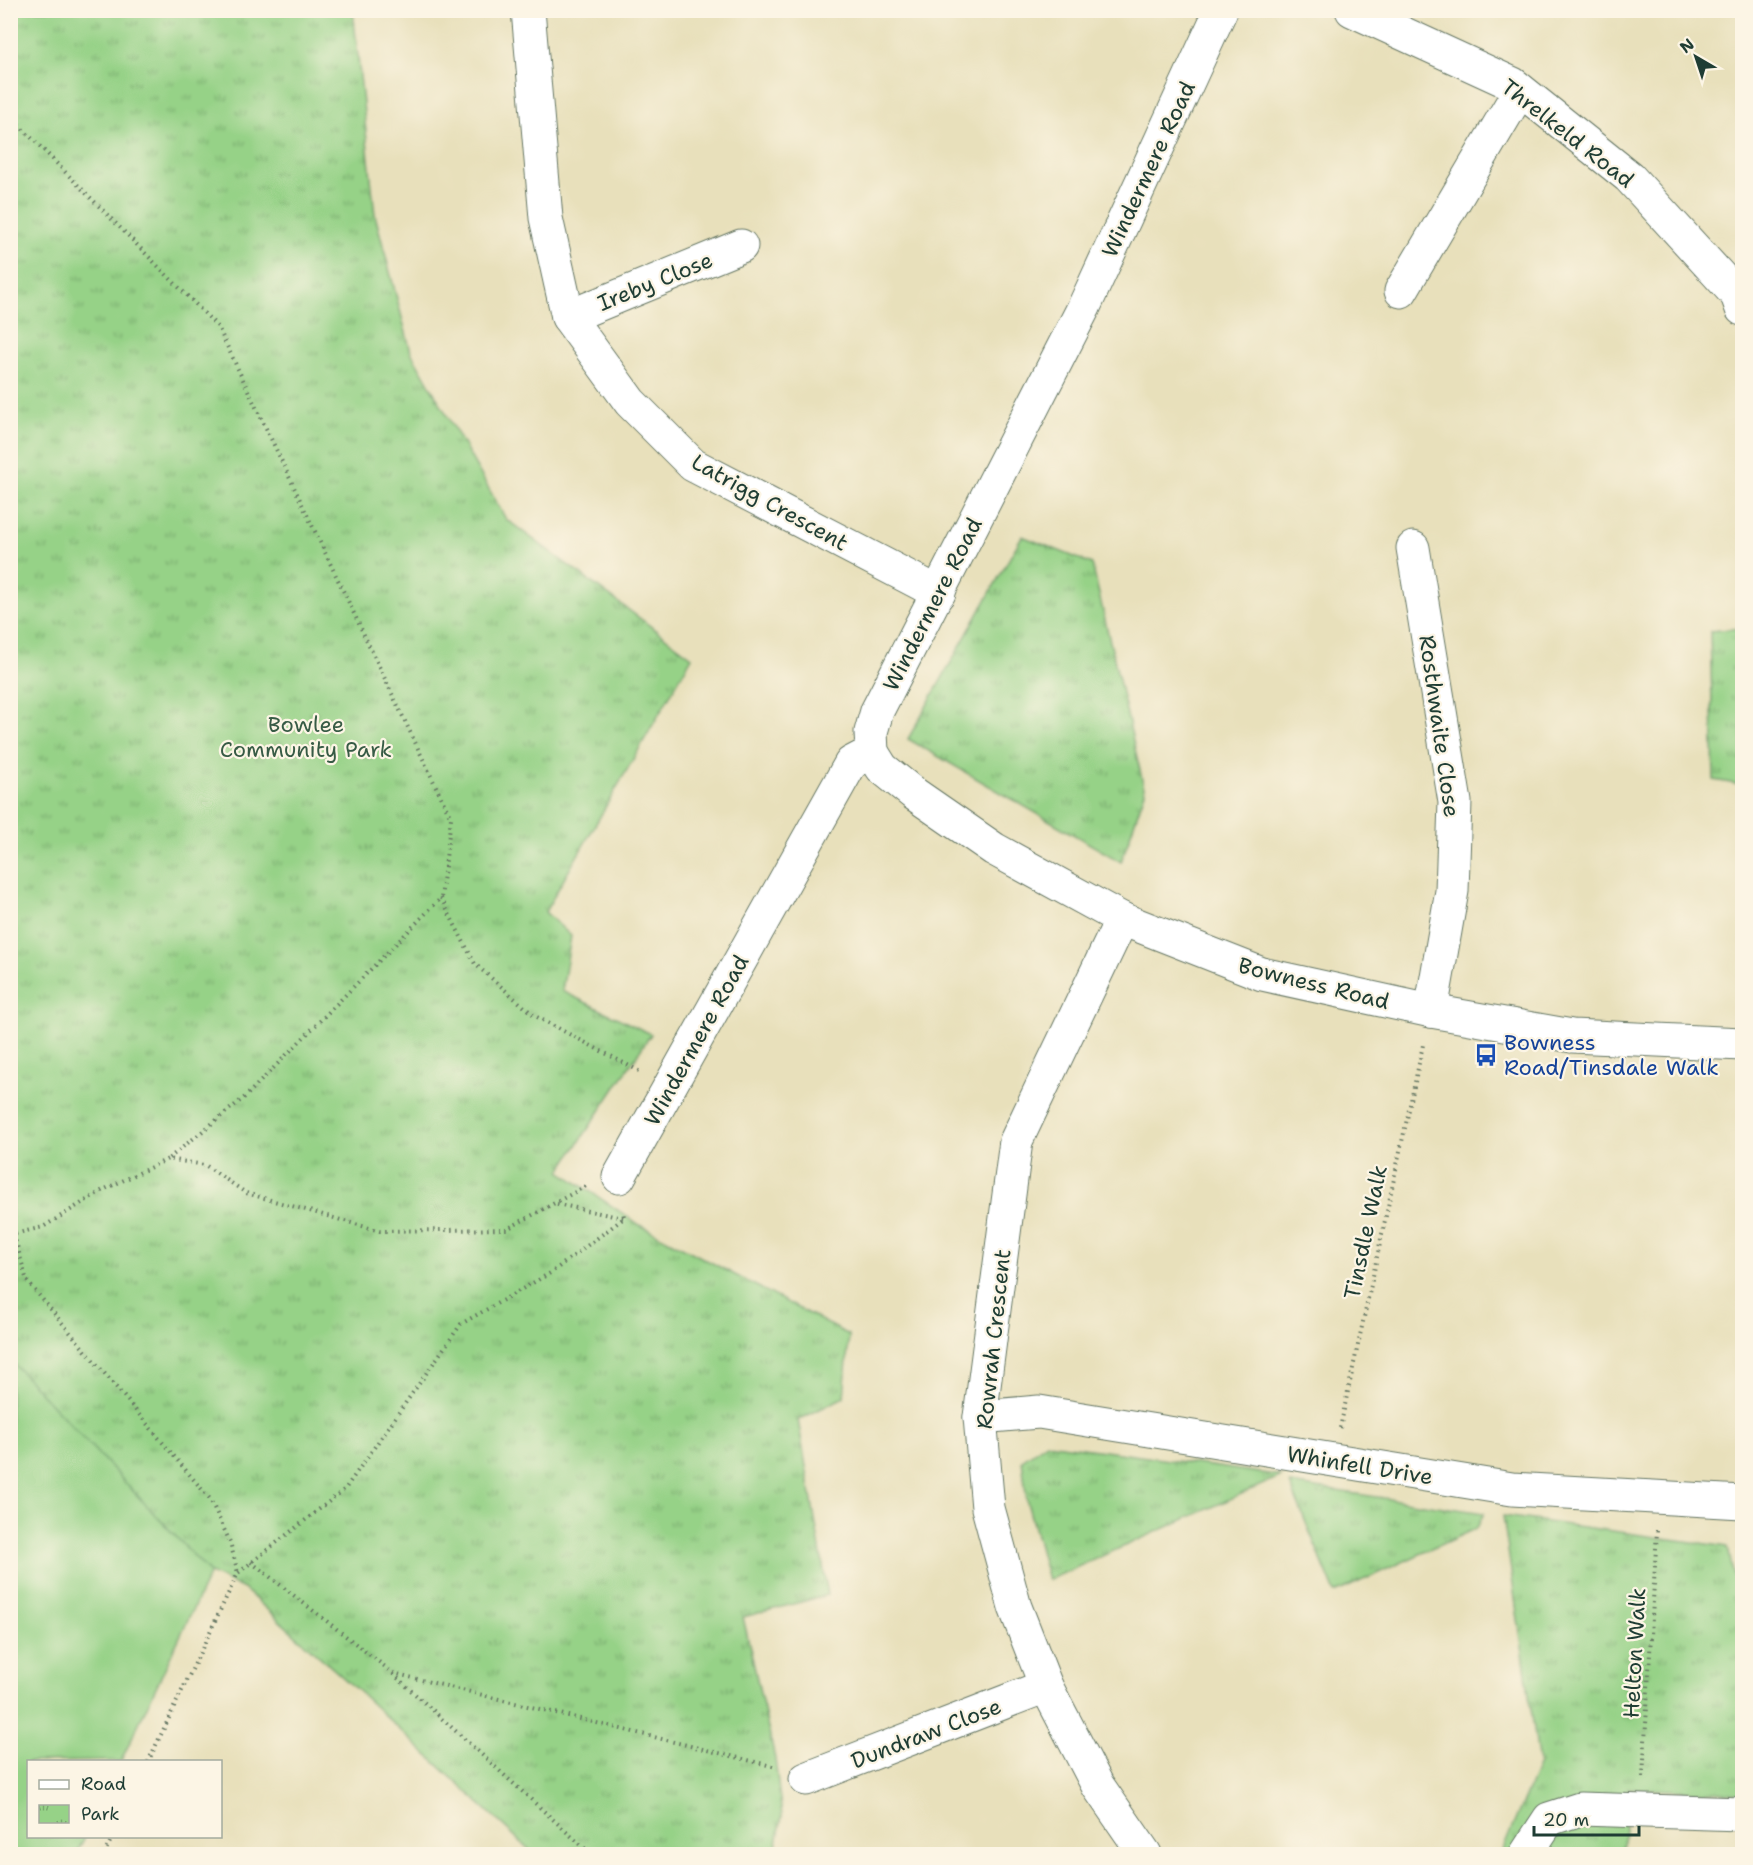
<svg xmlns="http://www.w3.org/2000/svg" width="1753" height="1865" viewBox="0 0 1753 1865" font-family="'Shantell Sans',sans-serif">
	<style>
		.green { fill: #96d287; stroke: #5a885e; stroke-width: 1.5 }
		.park { fill: url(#park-tufts); stroke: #5a885e; stroke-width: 1.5 }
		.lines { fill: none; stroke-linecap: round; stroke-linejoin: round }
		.minor-casing { stroke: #657663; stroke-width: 35 }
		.path { stroke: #657663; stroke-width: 4; stroke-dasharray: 1.5 4.5; stroke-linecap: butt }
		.minor { stroke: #fff; stroke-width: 33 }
		.labels { text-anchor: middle; stroke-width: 4.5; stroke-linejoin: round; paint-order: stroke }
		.street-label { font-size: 22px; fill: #1f3d34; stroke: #fcf5e5 }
		.park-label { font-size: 22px; fill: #375b45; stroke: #fcf5e5 }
		.transit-label { font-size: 22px; fill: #164399; stroke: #fcf5e5; text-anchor: start }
	</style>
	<defs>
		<pattern id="park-tufts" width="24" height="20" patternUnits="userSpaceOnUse" patternTransform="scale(1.5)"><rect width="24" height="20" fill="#96d287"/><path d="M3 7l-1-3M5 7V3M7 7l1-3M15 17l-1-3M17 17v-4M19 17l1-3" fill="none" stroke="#7aac6f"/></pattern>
	</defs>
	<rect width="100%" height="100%" fill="#fcf5e5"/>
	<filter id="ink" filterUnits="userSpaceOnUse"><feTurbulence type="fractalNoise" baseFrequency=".0167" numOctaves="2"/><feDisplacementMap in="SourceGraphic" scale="12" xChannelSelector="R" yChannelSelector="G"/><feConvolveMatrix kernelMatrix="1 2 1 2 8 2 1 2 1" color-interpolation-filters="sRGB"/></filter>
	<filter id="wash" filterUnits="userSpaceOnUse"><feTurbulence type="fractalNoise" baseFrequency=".008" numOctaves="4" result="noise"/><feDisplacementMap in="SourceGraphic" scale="24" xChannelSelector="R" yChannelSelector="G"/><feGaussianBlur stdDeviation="1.35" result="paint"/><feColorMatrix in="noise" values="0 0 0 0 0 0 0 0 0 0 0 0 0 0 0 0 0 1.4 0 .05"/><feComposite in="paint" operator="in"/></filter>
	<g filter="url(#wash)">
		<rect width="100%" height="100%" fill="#e8e0bb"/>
		<!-- green -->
		<polygon class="green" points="10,1350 210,1573 121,1761 28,1762 28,1836 85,1837 76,1854 11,1854"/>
		<!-- park -->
		<g class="park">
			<polygon points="11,10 353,11 375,215 411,352 506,519 692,657 545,912 571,936 562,991 651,1034 560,1171 640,1225 849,1335 844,1397 798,1420 828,1595 743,1617 775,1759 782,1816 775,1854 534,1854 356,1689 244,1589 210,1573 11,1361"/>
			<polygon points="1022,536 1092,564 1145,792 1121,862 908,739"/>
			<polygon points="1742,628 1742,785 1714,780 1710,631"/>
			<polygon points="1047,1443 1282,1476 1048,1580 1027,1502 1022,1460"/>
			<polygon points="1290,1484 1484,1513 1477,1528 1335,1593"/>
			<polygon points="1503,1516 1728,1547 1742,1621 1742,1794 1628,1788 1623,1854 1501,1854 1539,1764"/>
		</g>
	</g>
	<g filter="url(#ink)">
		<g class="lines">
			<!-- minor casing -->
			<g class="minor-casing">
				<g id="minor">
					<polyline points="528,10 546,218 568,317 630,402 693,465 939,593"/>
					<polyline points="1352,10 1513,84 1629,177 1737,295 1742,309"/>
					<polyline points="1401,291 1520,90"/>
					<polyline points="568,317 741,246"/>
					<polyline points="1413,548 1455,802 1452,891 1431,1011"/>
					<polyline points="872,752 882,768 913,793 994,849 1122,919 1262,974 1431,1011 1572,1036 1742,1044"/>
					<polyline points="872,752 871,732 877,711 1084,307 1221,10"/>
					<polyline points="1122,919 1016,1141 980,1417 988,1508 1015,1607 1046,1686 1098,1786 1145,1854"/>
					<polyline points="619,1177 851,763 872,752"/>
					<polyline points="980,1417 1039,1412 1512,1489 1742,1502"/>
					<polyline points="806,1779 1046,1686"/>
					<polyline points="1526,1854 1549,1819 1580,1809 1742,1814"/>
				</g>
			</g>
			<!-- path -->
			<g class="path">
				<polyline points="10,116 218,327 451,818 441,898 245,1097 168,1159"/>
				<polyline points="441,898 475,964 535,1016 639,1071"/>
				<polyline points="557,1204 623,1218"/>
				<polyline points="10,1235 43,1227 103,1190 168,1159 205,1165 246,1193 380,1231 507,1229 586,1186"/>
				<polyline points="14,1235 27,1281 210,1499 230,1542 238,1573"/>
				<polyline points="1340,1428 1423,1045"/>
				<polyline points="251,1562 393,1673 776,1767"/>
				<polyline points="393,1674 591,1854"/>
				<polyline points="148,1762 238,1573 345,1489 461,1324 552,1272 624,1218 623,1210"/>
				<polyline points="1643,1777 1657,1530"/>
				<polyline points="104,1854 113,1836"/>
			</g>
			<!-- minor -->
			<use href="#minor" class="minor"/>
		</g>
	</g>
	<!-- icons -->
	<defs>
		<g id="bus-bare" transform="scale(1.8)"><path d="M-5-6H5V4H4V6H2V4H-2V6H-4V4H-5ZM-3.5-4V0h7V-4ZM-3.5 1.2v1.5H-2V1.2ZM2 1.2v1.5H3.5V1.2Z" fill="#1a4fb4" stroke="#fcf5e5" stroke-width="2.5" paint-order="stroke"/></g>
	</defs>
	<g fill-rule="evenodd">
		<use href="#bus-bare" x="1486" y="1055"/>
	</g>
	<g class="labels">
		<!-- street labels -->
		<g class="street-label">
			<text transform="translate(1568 133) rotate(38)" y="8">Threlkeld Road</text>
			<text transform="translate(1148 169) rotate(-65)" y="8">Windermere Road</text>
			<text transform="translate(655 281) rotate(-22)" y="8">Ireby Close</text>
			<text transform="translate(770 502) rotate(29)" y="8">Latrigg Crescent</text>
			<text transform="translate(932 604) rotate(-63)" y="8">Windermere Road</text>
			<text transform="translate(1440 726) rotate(82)" y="8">Rosthwaite Close</text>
			<text transform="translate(1314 983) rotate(14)" y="8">Bowness Road</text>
			<text transform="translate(696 1040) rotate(-61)" y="8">Windermere Road</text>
			<text transform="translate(1365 1232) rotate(-78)" y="8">Tinsdle Walk</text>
			<text transform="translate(993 1339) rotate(-84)" y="8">Rowrah Crescent</text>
			<text transform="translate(1360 1465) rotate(9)" y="8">Whinfell Drive</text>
			<text transform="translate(1634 1653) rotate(-87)" y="8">Helton Walk</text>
			<text transform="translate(926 1733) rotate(-21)" y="8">Dundraw Close</text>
		</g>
		<!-- park labels -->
		<g class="park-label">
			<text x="306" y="732">Bowlee<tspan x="306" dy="25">Community Park</tspan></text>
		</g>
		<!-- transit labels -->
		<g class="transit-label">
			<text x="1504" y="1050">Bowness<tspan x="1504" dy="25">Road/Tinsdale Walk</tspan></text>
		</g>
	</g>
	<!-- margin -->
	<rect width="1753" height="1865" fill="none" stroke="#fcf5e5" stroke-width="36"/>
	<!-- legend -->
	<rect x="27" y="1760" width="195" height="78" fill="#fcf5e5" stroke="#a4ab9e" stroke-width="1.5"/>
	<rect x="39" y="1780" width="30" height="9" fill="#ffffff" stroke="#a4ab9e" stroke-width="1.5"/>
	<text x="81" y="1790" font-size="18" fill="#1f3d34">Road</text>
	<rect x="39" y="1805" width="30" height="18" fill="url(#park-tufts)" stroke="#a4ab9e" stroke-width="1.5"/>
	<text x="81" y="1820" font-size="18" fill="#1f3d34">Park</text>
	<!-- north arrow -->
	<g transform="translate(1696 57) rotate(321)" stroke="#fcf5e5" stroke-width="4.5" paint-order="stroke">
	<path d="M0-4.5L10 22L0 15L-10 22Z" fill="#1f3d34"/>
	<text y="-9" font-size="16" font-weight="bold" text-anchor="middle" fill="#1f3d34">N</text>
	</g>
	<!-- scale -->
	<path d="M1534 1826v9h105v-9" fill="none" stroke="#1f3d34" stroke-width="3"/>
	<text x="1543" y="1826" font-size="18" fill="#1f3d34" stroke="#fcf5e5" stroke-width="4.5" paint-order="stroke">20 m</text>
</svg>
